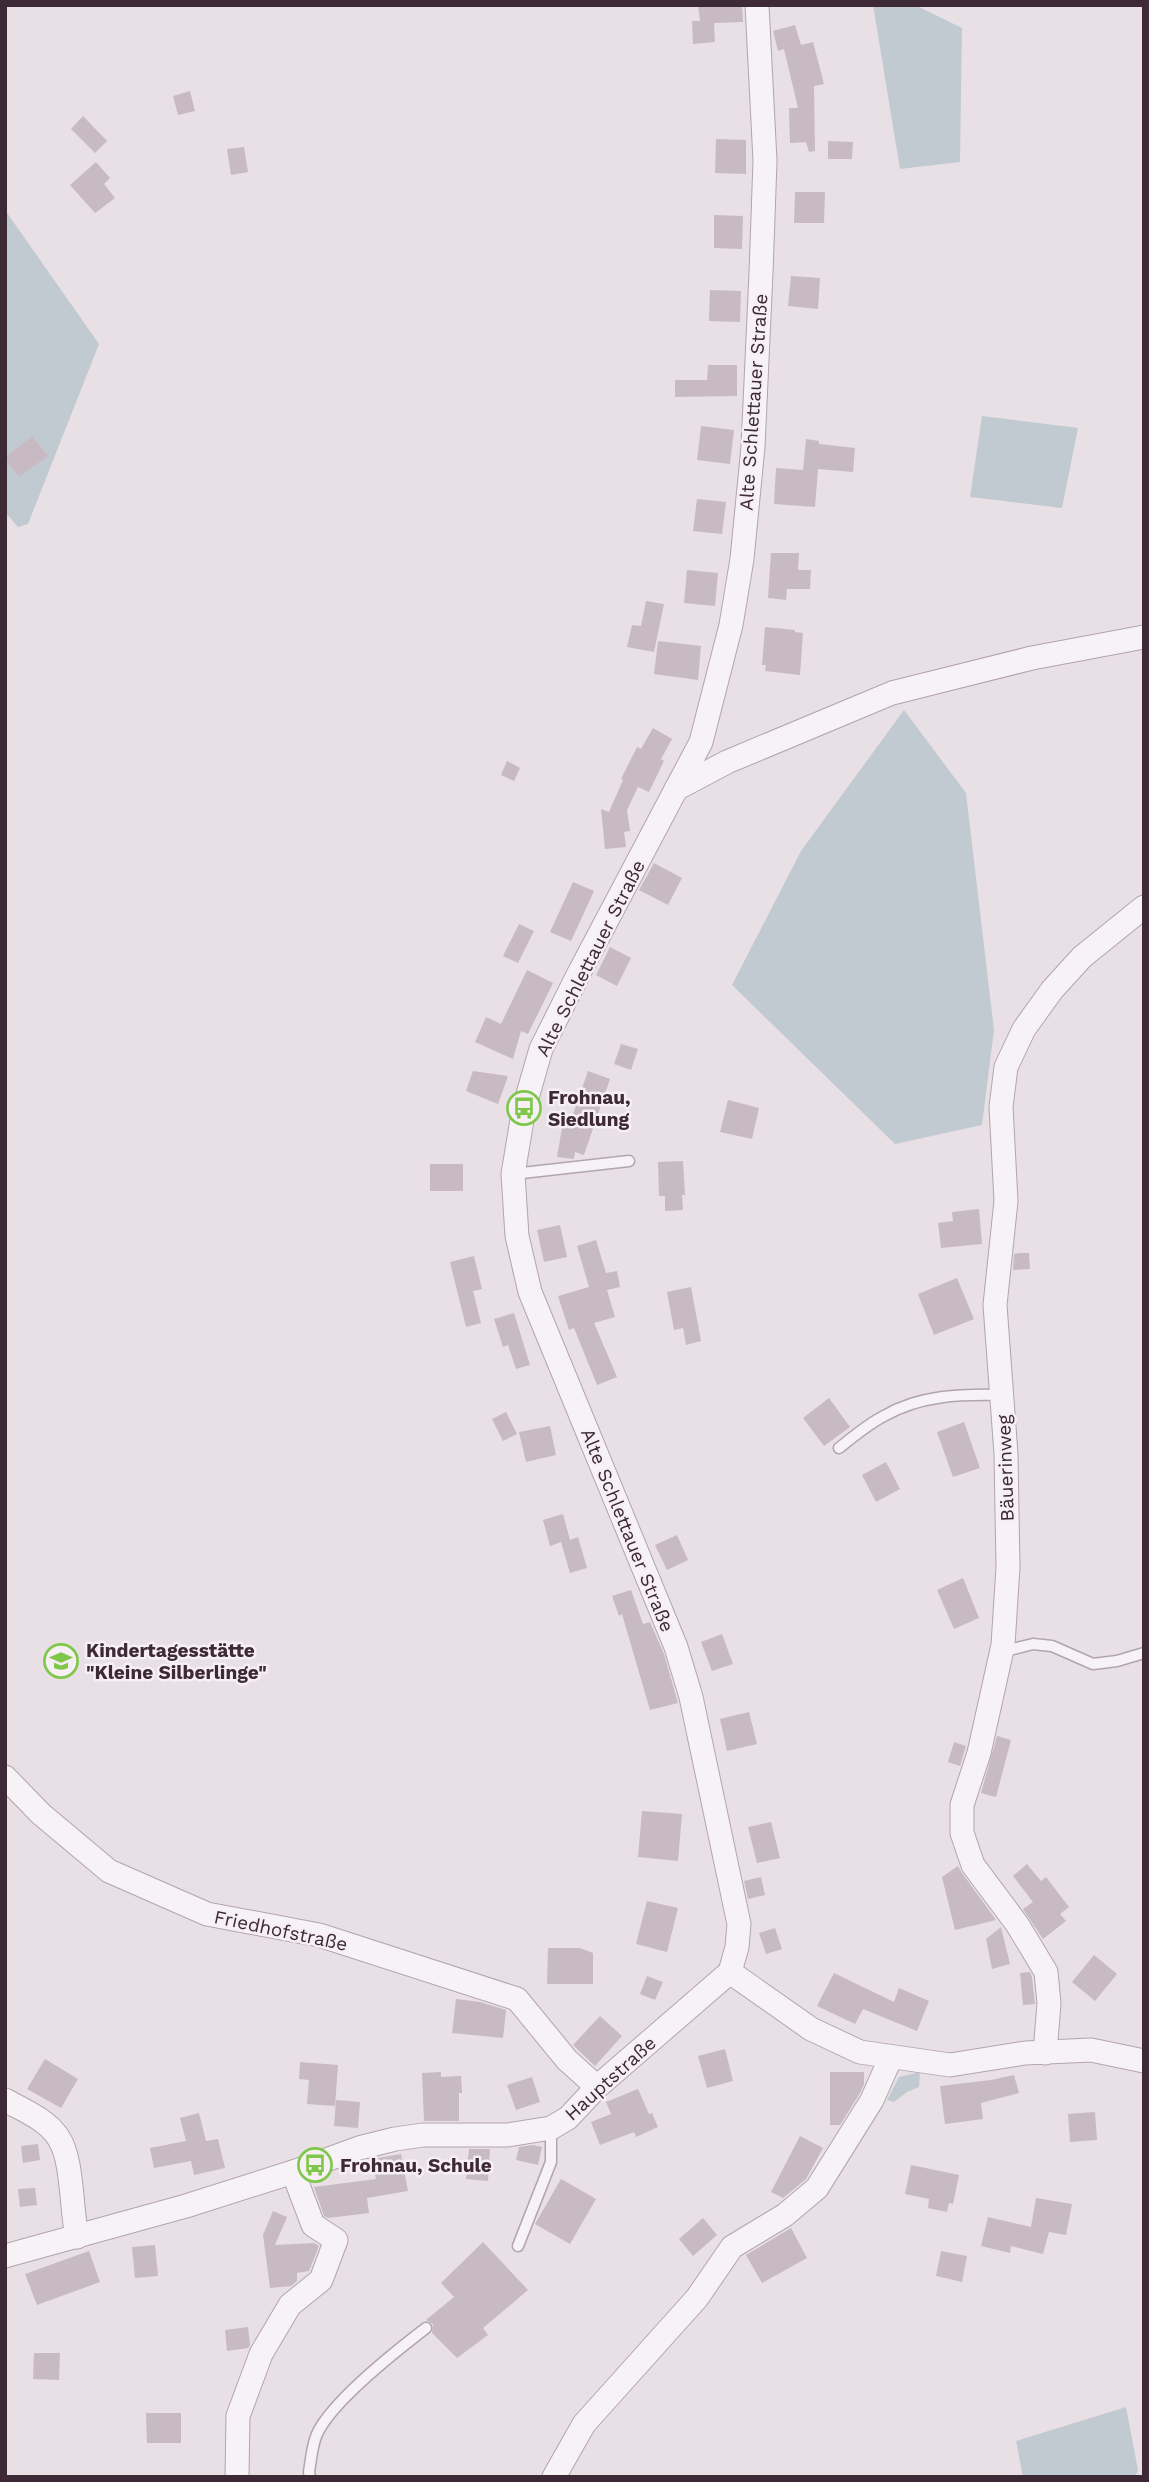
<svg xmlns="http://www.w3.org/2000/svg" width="1149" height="2482" viewBox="0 0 1149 2482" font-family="'Work Sans',sans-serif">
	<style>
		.green { fill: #c1cad1 }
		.building { fill: #c7bac3 }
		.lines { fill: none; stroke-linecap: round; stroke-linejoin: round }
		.lane-casing { stroke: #b2a5ad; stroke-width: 13 }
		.street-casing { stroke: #b2a5ad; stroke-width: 25 }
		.lane { stroke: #f6f2f5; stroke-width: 10 }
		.street { stroke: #f6f2f5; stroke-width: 23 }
		.labels { text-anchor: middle; stroke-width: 5; stroke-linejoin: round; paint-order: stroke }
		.street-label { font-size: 19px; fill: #3e2937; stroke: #f6eff3 }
		.poi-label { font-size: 19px; font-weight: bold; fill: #3e2937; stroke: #f6eff3; text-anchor: start }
	</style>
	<rect width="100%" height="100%" fill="#e8e0e5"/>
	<!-- green -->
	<g class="green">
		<polygon points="873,5 915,5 962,28 960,162 900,169"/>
		<polygon points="5,210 99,344 28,524 18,527 5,512"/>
		<polygon points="982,416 1078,428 1062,508 970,497"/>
		<polygon points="904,710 966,793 994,1030 982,1125 895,1144 732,985 801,851"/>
		<polygon points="920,2072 919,2087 907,2092 894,2102 887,2100 899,2077"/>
		<polygon points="1126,2407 1138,2470 1135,2477 1023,2477 1016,2441"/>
	</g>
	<!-- building -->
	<g class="building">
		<polygon points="698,5 742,5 743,22 714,23 715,42 693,44 692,21 700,21"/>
		<polygon points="795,25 801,45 813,42 824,84 814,86 815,151 809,152 806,142 790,143 789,108 798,108 784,49 778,51 773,31"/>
		<polygon points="190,91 195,111 178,115 173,96"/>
		<polygon points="83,116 107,141 95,153 71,129"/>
		<polygon points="716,139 746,140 746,174 715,173"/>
		<polygon points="828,141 853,142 852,159 828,159"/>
		<polygon points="244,147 248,172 231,175 227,149"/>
		<polygon points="96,162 110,178 104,184 115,198 95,213 70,185"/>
		<polygon points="795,192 825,192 824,223 794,223"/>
		<polygon points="714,215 743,216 742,249 714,248"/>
		<polygon points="791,276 820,278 818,309 788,306"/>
		<polygon points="710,290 741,291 740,322 709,321"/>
		<polygon points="708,365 737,365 737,396 675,397 675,380 707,380"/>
		<polygon points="701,426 734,430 730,464 697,460"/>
		<polygon points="32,436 48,456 19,477 5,458"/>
		<polygon points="806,439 819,441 819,444 855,448 853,472 818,469 815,507 774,504 776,468 803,470"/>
		<polygon points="697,499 726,502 722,534 693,531"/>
		<polygon points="771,553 799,553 798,570 811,570 810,589 787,589 786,600 768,598"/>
		<polygon points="687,570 718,573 715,606 684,603"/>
		<polygon points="646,601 664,604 654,652 627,647 632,625 641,626"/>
		<polygon points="765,627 795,630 795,632 803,633 800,675 765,671 766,665 762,665"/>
		<polygon points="658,641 701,646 698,680 654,674"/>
		<polygon points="653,728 672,739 661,759 664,761 649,792 638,787 627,810 630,831 624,832 626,847 605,849 601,809 609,812 623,780 621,779 637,747 641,749"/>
		<polygon points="507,761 520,768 514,781 501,775"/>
		<polygon points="654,863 682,878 668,905 639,890"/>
		<polygon points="573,882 594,891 571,941 550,932"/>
		<polygon points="519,924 534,931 518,963 503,956"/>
		<polygon points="610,947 631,958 617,986 596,975"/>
		<polygon points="527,970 553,983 528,1034 521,1031 513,1059 475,1042 486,1017 501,1024"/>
		<polygon points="621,1044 638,1049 631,1070 614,1064"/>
		<polygon points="473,1071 508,1076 498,1104 466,1091"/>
		<polygon points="588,1071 610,1079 584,1155 575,1152 574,1159 557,1157 563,1122 570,1123"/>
		<polygon points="728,1100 759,1108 752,1139 720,1132"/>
		<polygon points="683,1161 685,1195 682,1195 683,1210 665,1211 665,1196 659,1196 658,1162"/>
		<rect x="430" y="1164" width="33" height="27"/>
		<polygon points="979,1209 982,1244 941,1248 938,1223 953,1221 952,1212"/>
		<polygon points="560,1225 567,1257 544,1262 537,1230"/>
		<polygon points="596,1240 606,1273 617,1271 620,1287 607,1290 615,1317 594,1323 617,1377 597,1385 574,1328 569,1330 558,1296 589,1287 577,1246"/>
		<polygon points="1019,1253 1029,1253 1030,1269 1013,1270 1014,1254"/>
		<polygon points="474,1256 482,1289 473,1291 481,1323 466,1327 450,1262"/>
		<polygon points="957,1278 974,1319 934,1335 918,1294"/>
		<polygon points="691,1287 701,1341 686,1345 683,1328 674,1330 667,1292"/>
		<polygon points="514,1313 530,1365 516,1369 508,1345 503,1347 494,1319"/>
		<polygon points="829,1398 850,1427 824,1446 803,1418"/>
		<polygon points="506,1412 517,1434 503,1441 492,1419"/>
		<polygon points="964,1422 980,1468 953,1477 937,1432"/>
		<polygon points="550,1426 556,1455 526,1462 519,1432"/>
		<polygon points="886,1462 900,1489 876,1502 862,1475"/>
		<polygon points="563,1514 570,1540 578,1537 587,1568 570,1573 561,1542 550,1546 543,1520"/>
		<polygon points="677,1535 688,1560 667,1570 655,1545"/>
		<polygon points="963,1578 979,1618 954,1629 937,1590"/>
		<polygon points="631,1590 643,1624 650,1622 664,1654 678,1703 650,1710 622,1614 619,1616 612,1596"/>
		<polygon points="722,1634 733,1664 712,1671 701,1642"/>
		<polygon points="749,1712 757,1744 727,1751 720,1719"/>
		<polygon points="997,1736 1011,1740 996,1797 981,1793"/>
		<polygon points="954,1742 966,1746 960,1766 948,1762"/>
		<polygon points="642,1811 682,1814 678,1861 638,1857"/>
		<polygon points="771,1822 780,1858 757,1863 748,1827"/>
		<polygon points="1027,1864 1041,1881 1046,1877 1069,1907 1060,1914 1066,1921 1043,1939 1023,1909 1033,1902 1013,1876"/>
		<polygon points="958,1866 962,1873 996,1920 955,1930 942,1877"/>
		<polygon points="761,1877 765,1895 748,1899 744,1881"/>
		<polygon points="647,1901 678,1908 667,1952 636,1944"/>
		<polygon points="1001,1927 1010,1964 992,1969 986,1939"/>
		<polygon points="775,1928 782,1949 766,1954 759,1933"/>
		<polygon points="548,1948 580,1948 593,1953 593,1984 547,1984"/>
		<polygon points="1094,1955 1117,1974 1095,2001 1072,1982"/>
		<polygon points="1030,1972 1032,1977 1035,2004 1023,2005 1020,1973"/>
		<polygon points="834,1973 894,2002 899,1988 929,2001 917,2031 863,2009 855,2024 817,2006"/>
		<polygon points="647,1976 663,1982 655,2000 640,1994"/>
		<polygon points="456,1999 480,2002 506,2010 503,2038 452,2033"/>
		<polygon points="600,2016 622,2036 595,2066 573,2045"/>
		<polygon points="725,2049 733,2081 707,2088 698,2056"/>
		<polygon points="45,2059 78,2079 61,2108 27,2089"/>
		<polygon points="300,2062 338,2065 335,2106 307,2104 309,2080 299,2079"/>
		<polygon points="441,2072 441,2077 461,2076 462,2093 459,2093 459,2121 424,2121 422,2073"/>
		<polygon points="830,2072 864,2072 864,2084 860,2093 840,2125 830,2125"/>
		<polygon points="1014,2075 1019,2093 981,2103 983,2119 945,2124 940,2086 991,2080"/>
		<polygon points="532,2077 540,2102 516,2110 507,2085"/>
		<polygon points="638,2089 649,2114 652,2113 658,2127 636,2137 634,2132 600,2145 591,2122 611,2114 606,2102"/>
		<polygon points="336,2100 360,2102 358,2128 334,2126"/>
		<polygon points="1095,2112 1097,2140 1070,2142 1068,2114"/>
		<polygon points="199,2113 206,2141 218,2139 225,2168 194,2175 191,2161 154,2168 150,2148 186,2141 180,2118"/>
		<polygon points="800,2136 823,2148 806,2179 783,2198 771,2192"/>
		<polygon points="38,2144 40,2160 23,2163 21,2146"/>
		<polygon points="533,2145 542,2147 538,2165 516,2160 519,2147"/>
		<polygon points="469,2149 490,2149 488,2181 466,2179"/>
		<polygon points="401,2154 408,2191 367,2198 369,2213 328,2218 324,2216 314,2187 376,2179 372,2159"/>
		<polygon points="911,2165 959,2175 953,2204 949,2203 947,2212 928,2208 929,2199 905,2194"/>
		<polygon points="561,2179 596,2199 570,2244 535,2224"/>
		<polygon points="35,2188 37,2205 20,2207 18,2189"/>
		<polygon points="1036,2198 1072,2204 1066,2235 1049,2232 1043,2254 1011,2246 1010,2253 981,2246 988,2217 1031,2227"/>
		<polygon points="273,2211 287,2217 275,2245 314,2243 319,2246 309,2271 297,2273 297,2281 291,2286 270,2288 263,2235"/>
		<polygon points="703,2218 717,2235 693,2256 679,2239"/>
		<polygon points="791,2228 807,2258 762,2283 746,2255"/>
		<polygon points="483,2242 528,2290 483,2328 488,2335 457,2358 432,2333 433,2324 426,2320 454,2297 441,2283"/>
		<polygon points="155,2245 158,2276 135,2278 132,2247"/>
		<polygon points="89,2251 100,2282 37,2305 25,2274"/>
		<polygon points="941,2251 967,2256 962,2282 936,2276"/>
		<polygon points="248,2327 250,2345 248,2348 227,2351 225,2330"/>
		<polygon points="34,2353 60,2353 59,2380 33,2379"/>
		<polygon points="146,2413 181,2413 181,2443 147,2443"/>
	</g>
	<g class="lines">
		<!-- lane casing -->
		<g class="lane-casing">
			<g id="lane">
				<polyline points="513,1174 629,1161"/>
				<path d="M839,1448c14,-11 29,-24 45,-32 36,-21 77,-22 118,-21"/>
				<polyline points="1001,1652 1033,1644 1052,1646 1093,1664 1117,1661 1144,1653"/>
				<polyline points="518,2246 551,2162 551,2128"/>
				<path d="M310,2477l-1,-5c2,-12 3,-27 8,-38 15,-33 79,-83 109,-106"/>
			</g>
		</g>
		<!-- street casing -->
		<g class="street-casing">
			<g id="street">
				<polyline points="676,789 727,762 892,693 1032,658 1144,637"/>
				<polyline points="5,1777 41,1814 109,1871 207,1914 319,1935 517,1999 567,2060 597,2087"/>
				<polyline points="730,1972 737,1947 739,1924 691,1697 676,1647 530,1292 517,1236 513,1174 524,1108 541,1049 579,973 701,742 731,625 742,559 753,447 761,273 765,161 757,5"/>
				<polyline points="730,1972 811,2029 860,2052 950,2065 1025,2053 1091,2050 1144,2061"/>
				<polyline points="1045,2053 1049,2003 1046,1972 1017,1924 973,1865 962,1833 962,1805 979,1753 1003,1645 1008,1567 1006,1454 995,1305 1006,1201 1001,1107 1006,1067 1024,1029 1052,990 1082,957 1144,907"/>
				<path d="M5,2100c18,10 41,19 53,37 15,21 13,72 19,100"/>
				<polyline points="5,2256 186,2206 293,2172 359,2148 395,2139 423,2135 508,2135 551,2128 568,2118 597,2087 730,1972"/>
				<polyline points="237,2477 238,2416 261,2354 290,2305 321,2280 336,2240 313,2225 293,2172"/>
				<polyline points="554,2477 584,2424 697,2298 732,2247 785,2215 817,2188 872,2100 891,2057"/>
			</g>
		</g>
		<!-- lane -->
		<use href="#lane" class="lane"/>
		<!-- street -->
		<use href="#street" class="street"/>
	</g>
	<!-- icons -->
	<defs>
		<g id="bus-ring" transform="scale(1.75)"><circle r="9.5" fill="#f6eff3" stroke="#7fc74b" stroke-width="1.5"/><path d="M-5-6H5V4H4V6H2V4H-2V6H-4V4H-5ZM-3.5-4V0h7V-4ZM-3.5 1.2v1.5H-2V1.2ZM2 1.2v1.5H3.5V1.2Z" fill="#7fc74b"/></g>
		<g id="school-ring" transform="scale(1.75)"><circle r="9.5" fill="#f6eff3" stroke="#7fc74b" stroke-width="1.5"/><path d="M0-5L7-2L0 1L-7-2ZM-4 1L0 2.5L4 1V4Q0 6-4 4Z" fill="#7fc74b"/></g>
	</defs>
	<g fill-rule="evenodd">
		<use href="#bus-ring" x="524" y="1108"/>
		<use href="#school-ring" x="61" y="1661"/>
		<use href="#bus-ring" x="315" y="2165"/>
	</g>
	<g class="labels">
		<!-- street labels -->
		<g class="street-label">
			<text transform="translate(753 402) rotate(-86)" y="7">Alte Schlettauer Straße</text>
			<text transform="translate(590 958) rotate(-63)" y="7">Alte Schlettauer Straße</text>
			<text transform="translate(1005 1468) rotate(-92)" y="7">Bäuerinweg</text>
			<text transform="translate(628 1530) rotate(68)" y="7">Alte Schlettauer Straße</text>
			<text transform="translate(281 1930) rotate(12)" y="7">Friedhofstraße</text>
			<text transform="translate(610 2078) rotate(-42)" y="7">Hauptstraße</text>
		</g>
		<!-- poi labels -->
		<g class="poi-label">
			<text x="548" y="1104">Frohnau,<tspan x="548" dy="22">Siedlung</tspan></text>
			<text x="86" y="1657">Kindertagesstätte<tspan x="86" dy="22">"Kleine Silberlinge"</tspan></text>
			<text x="340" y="2172">Frohnau, Schule</text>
		</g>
	</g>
	<!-- border -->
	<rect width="1149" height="2482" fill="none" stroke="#3e2937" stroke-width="14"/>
</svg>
